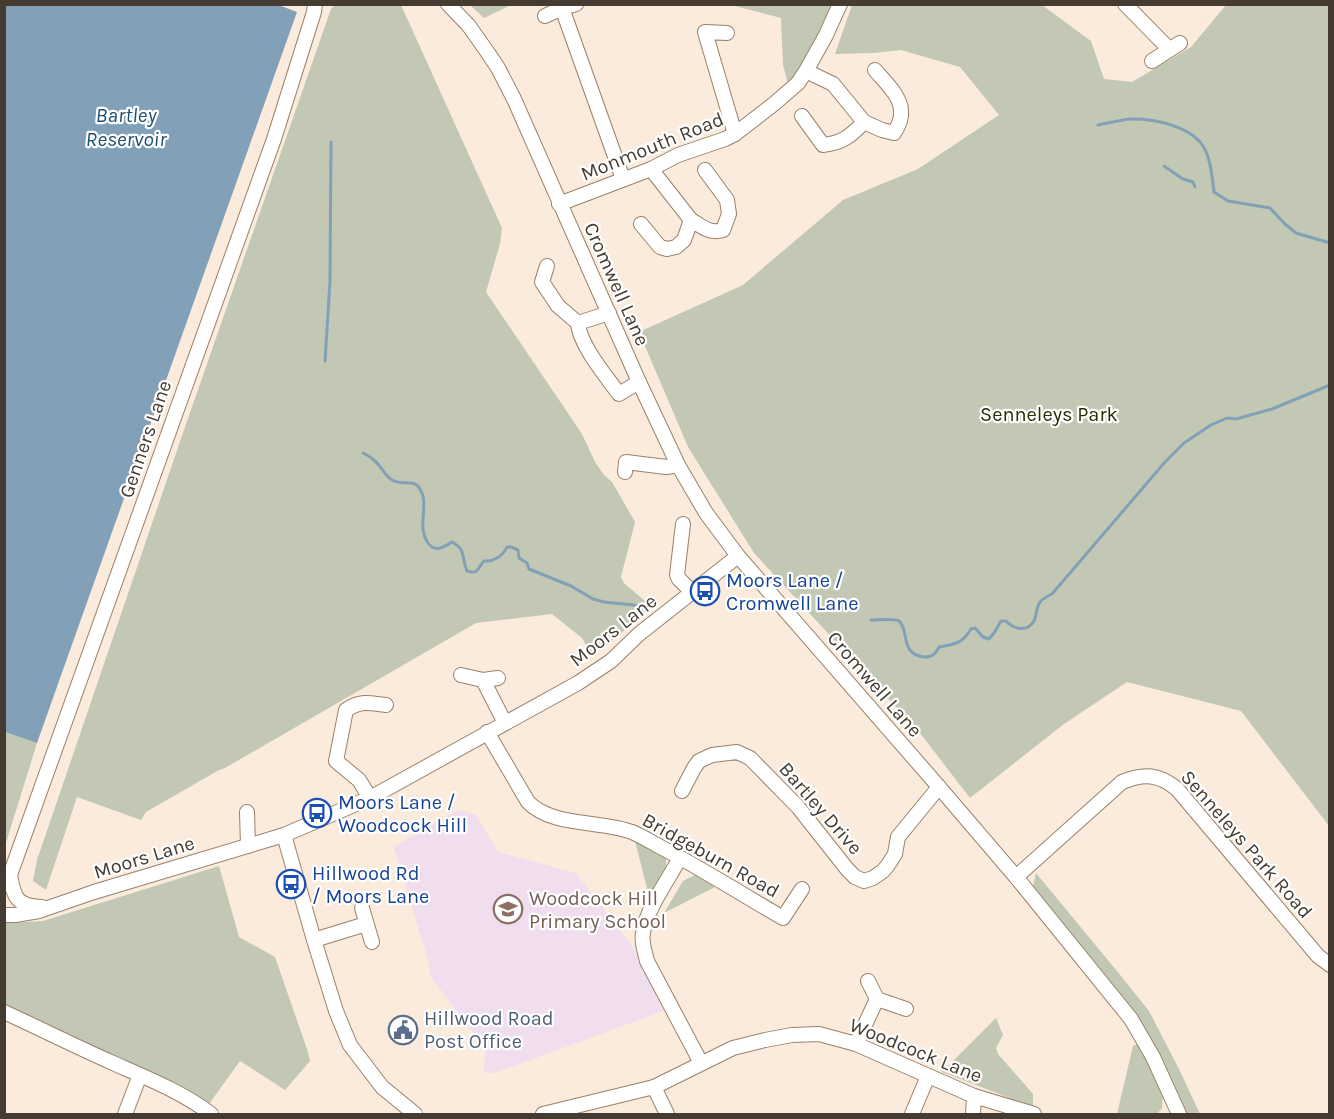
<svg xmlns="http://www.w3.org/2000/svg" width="1334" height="1119" viewBox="0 0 1334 1119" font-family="Karla,sans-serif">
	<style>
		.education { fill: #f0ddee }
		.green { fill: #c2c8b3 }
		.water { fill: #82a1b8 }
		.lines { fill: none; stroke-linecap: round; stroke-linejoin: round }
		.stream { stroke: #82a1b8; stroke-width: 3 }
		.minor-casing { stroke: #99816a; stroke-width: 16 }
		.minor { stroke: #fff; stroke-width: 14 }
		.labels { text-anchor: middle; stroke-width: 4.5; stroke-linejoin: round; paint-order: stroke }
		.street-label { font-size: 20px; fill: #453b31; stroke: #fff }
		.park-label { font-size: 20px; fill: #252e05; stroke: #fff }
		.transit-label { font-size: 20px; fill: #164399; stroke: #fff; text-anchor: start }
		.education-label { font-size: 20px; fill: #785e54; stroke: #fff; text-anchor: start }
		.service-label { font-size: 20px; fill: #4e5e75; stroke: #fff; text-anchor: start }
		.water-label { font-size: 21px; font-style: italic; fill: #1c4f71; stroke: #fff }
	</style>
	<rect width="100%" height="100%" fill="#fbebdc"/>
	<!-- education -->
	<polygon class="education" points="458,810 476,815 498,852 576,873 632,946 663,1011 495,1073 484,1072 486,1050 431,977 428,960 394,847"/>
	<!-- green -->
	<g class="green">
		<polygon points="335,5 401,5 502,228 500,244 486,292 582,434 595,462 604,475 612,482 635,522 621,577 624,583 652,607 607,645 591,654 582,638 552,614 476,623 225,768 219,770 146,812 141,820 77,797 46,890 33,881 37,860 186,424 331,9"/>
		<polygon points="470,5 511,5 484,18"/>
		<path d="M731,5h100c-12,27 -23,56 -43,79l-5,-19 -2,-47z"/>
		<polygon points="852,5 1042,5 1091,41 1104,79 1132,82 1191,47 1226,5 1329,5 1329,826 1241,711 1127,682 1064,724 970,798 920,733 754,553 688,447 639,332 743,285 843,200 918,169 999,115 960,67 901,50 873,53 835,54"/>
		<polygon points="5,732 37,743 5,846"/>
		<polygon points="635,841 666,859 666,866 649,896"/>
		<polygon points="219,866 239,937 275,957 308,1052 310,1061 285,1090 240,1061 209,1104 169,1080 5,1006 4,923 43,921"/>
		<polygon points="1036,873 1121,976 1149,1011 1180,1071 1200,1114 1185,1114 1178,1096 1033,886"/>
		<polygon points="695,875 715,887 664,913 683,881"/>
		<polygon points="996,1018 1003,1035 996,1048 998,1054 1033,1094 1033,1107 942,1072"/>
		<polygon points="1139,1043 1163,1093 1162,1108 1157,1114 1117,1114 1133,1046"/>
	</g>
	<!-- water -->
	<polygon class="water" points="276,4 297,12 37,743 5,732 5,5"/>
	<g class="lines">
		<!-- stream -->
		<g class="stream">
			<path d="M1098,125c10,-2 22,-5 32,-6 23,-1 60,7 73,27 8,13 9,31 11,46l14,9 42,7 15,16 11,9 34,10"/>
			<polyline points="1164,166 1183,179 1193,182 1195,187"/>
			<polyline points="325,361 330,281 331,142"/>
			<path d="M363,453c4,2 9,5 12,8 7,6 11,17 19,20 9,4 21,-2 26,8 10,16 -4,37 8,54 7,10 16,4 24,-1 15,8 9,16 15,29 12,4 11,-4 17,-10 9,1 19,-5 23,-14h4l7,3 1,8 8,5 2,6 42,17 22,13 11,3 30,3 8,3"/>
			<path d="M871,620c6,0 24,-2 28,1 11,9 0,34 26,36 8,0 11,-4 14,-10 16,-3 23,-3 32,-18l4,-1 8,9 6,2 5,-6 7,-12h5c8,8 21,12 28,0 3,-6 2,-14 6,-19 2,-3 8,-6 12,-8l113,-132 19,-19 27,-18 16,-7 9,1 36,-10 58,-24"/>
		</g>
		<!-- minor casing -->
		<g class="minor-casing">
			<g id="minor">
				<polyline points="448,4 469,26 488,53 498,68 514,99 639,382 678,465 706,513 738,556 939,787 1016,877 1131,1019 1153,1057 1179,1114"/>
				<polyline points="1125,4 1169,49"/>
				<polyline points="562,8 623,179"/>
				<polyline points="545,16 562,8 576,4"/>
				<polyline points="727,33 705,32 735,134"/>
				<polyline points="1152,61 1180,43"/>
				<polyline points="806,71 833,84 864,122"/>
				<path d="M802,116l21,29c19,-2 28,-9 41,-23l18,8 12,3c4,-6 8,-15 7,-23 -1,-15 -17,-29 -26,-40"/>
				<polyline points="651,169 691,220"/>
				<polyline points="559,204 651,169 678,155 725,139 735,134 775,103 798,83 806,71 826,35 840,4"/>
				<path d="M641,224l19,23 7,2 9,-2 8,-7 7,-20c12,7 18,14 32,10l6,-16 -2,-14 -22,-30"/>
				<polyline points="547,266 542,282 558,306 578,323"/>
				<path d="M609,313l-31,10c1,21 28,53 41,71l20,-12"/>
				<polyline points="625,472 626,462 666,467 678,465"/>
				<polyline points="683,524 677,575 679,579 692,592"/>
				<polyline points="461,675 483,680 498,678"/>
				<polyline points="483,680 505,723"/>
				<path d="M487,732l41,70c24,25 72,18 104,30 12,5 24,13 36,19 39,21 77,45 115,67l19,-29"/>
				<polyline points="682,791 694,768 699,761 712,755 737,752 750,758 798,807 847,869 855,877 864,881 873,878 883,871 888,865 895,854 898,837 939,787"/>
				<path d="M370,798l-11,-18 -23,-19 10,-51c15,-10 22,-7 40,-5"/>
				<polyline points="247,812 248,846"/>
				<polyline points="284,835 314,940 336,1011 350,1045 382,1087 415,1114"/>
				<path d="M680,858c-11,20 -34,52 -37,75 -2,9 2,19 4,28l54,102"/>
				<path d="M10,875c4,23 7,31 32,32"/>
				<path d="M1016,877l106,-95c22,-9 37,-8 55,7l141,167 12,9"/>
				<polyline points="4,885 10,875 274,139 314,12 315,4"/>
				<polyline points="362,908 372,942"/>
				<polyline points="4,915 15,915 39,911 94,892 284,835 370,798 578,683 611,661 639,634 738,556"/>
				<polyline points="314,940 366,924"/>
				<polyline points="868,981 877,999 906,1009"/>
				<path d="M4,1012c37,17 73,35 109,51 34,15 69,29 98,51"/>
				<polyline points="856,1044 877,999"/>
				<polyline points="654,1087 667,1114"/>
				<polyline points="125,1114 140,1075"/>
				<polyline points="543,1114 654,1087 733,1048 765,1040 792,1035 819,1034 856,1044 974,1096 1034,1114"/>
				<polyline points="912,1114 928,1076"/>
				<polyline points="973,1114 974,1096"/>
			</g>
		</g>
		<!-- minor -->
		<use href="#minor" class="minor"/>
	</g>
	<!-- icons -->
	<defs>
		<g id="bus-ring" transform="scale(1.5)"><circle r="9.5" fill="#fff" stroke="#1a4fb4" stroke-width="1.5"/><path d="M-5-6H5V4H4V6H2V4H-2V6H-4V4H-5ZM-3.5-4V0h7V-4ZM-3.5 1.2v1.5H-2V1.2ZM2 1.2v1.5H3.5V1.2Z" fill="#1a4fb4"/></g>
		<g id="school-ring" transform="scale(1.5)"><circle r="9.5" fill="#fff" stroke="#8d6e63" stroke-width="1.5"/><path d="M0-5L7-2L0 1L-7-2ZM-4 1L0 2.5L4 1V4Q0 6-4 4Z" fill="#8d6e63"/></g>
		<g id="civic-ring" transform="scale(1.5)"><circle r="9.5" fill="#fff" stroke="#5c6f8a" stroke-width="1.5"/><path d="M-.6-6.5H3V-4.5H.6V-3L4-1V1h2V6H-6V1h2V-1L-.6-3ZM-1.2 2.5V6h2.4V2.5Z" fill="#5c6f8a"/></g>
	</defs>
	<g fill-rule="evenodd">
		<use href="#bus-ring" x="705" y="591"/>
		<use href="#bus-ring" x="317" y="813"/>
		<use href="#bus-ring" x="291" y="884"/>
		<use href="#school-ring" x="508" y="909"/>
		<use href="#civic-ring" x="403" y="1030"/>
	</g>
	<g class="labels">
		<!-- street labels -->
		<g class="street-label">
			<text transform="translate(652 146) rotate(-22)" y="7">Monmouth Road</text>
			<text transform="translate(617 284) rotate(66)" y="7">Cromwell Lane</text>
			<text transform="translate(145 439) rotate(-71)" y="7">Genners Lane</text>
			<text transform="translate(613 630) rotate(-38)" y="7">Moors Lane</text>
			<text transform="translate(875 684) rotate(49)" y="7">Cromwell Lane</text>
			<text transform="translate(821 808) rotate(49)" y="7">Bartley Drive</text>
			<text transform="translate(1247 844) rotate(49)" y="7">Senneleys Park Road</text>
			<text transform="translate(711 855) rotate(29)" y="7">Bridgeburn Road</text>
			<text transform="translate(144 857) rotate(-17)" y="7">Moors Lane</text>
			<text transform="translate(916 1050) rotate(22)" y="7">Woodcock Lane</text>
		</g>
		<!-- park labels -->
		<g class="park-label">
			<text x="1049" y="421">Senneleys Park</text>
		</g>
		<!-- transit labels -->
		<g class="transit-label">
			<text x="726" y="587">Moors Lane /<tspan x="726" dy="23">Cromwell Lane</tspan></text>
			<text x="338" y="809">Moors Lane /<tspan x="338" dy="23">Woodcock Hill</tspan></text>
			<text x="312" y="880">Hillwood Rd<tspan x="312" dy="23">/ Moors Lane</tspan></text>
		</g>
		<!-- education labels -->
		<g class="education-label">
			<text x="529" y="905">Woodcock Hill<tspan x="529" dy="23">Primary School</tspan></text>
		</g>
		<!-- service labels -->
		<g class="service-label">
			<text x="424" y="1025">Hillwood Road<tspan x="424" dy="23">Post Office</tspan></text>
		</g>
		<!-- water labels -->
		<g class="water-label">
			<text x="126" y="122">Bartley<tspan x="126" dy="24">Reservoir</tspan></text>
		</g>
	</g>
	<!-- border -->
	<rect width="1334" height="1119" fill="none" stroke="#453b31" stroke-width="12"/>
</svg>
